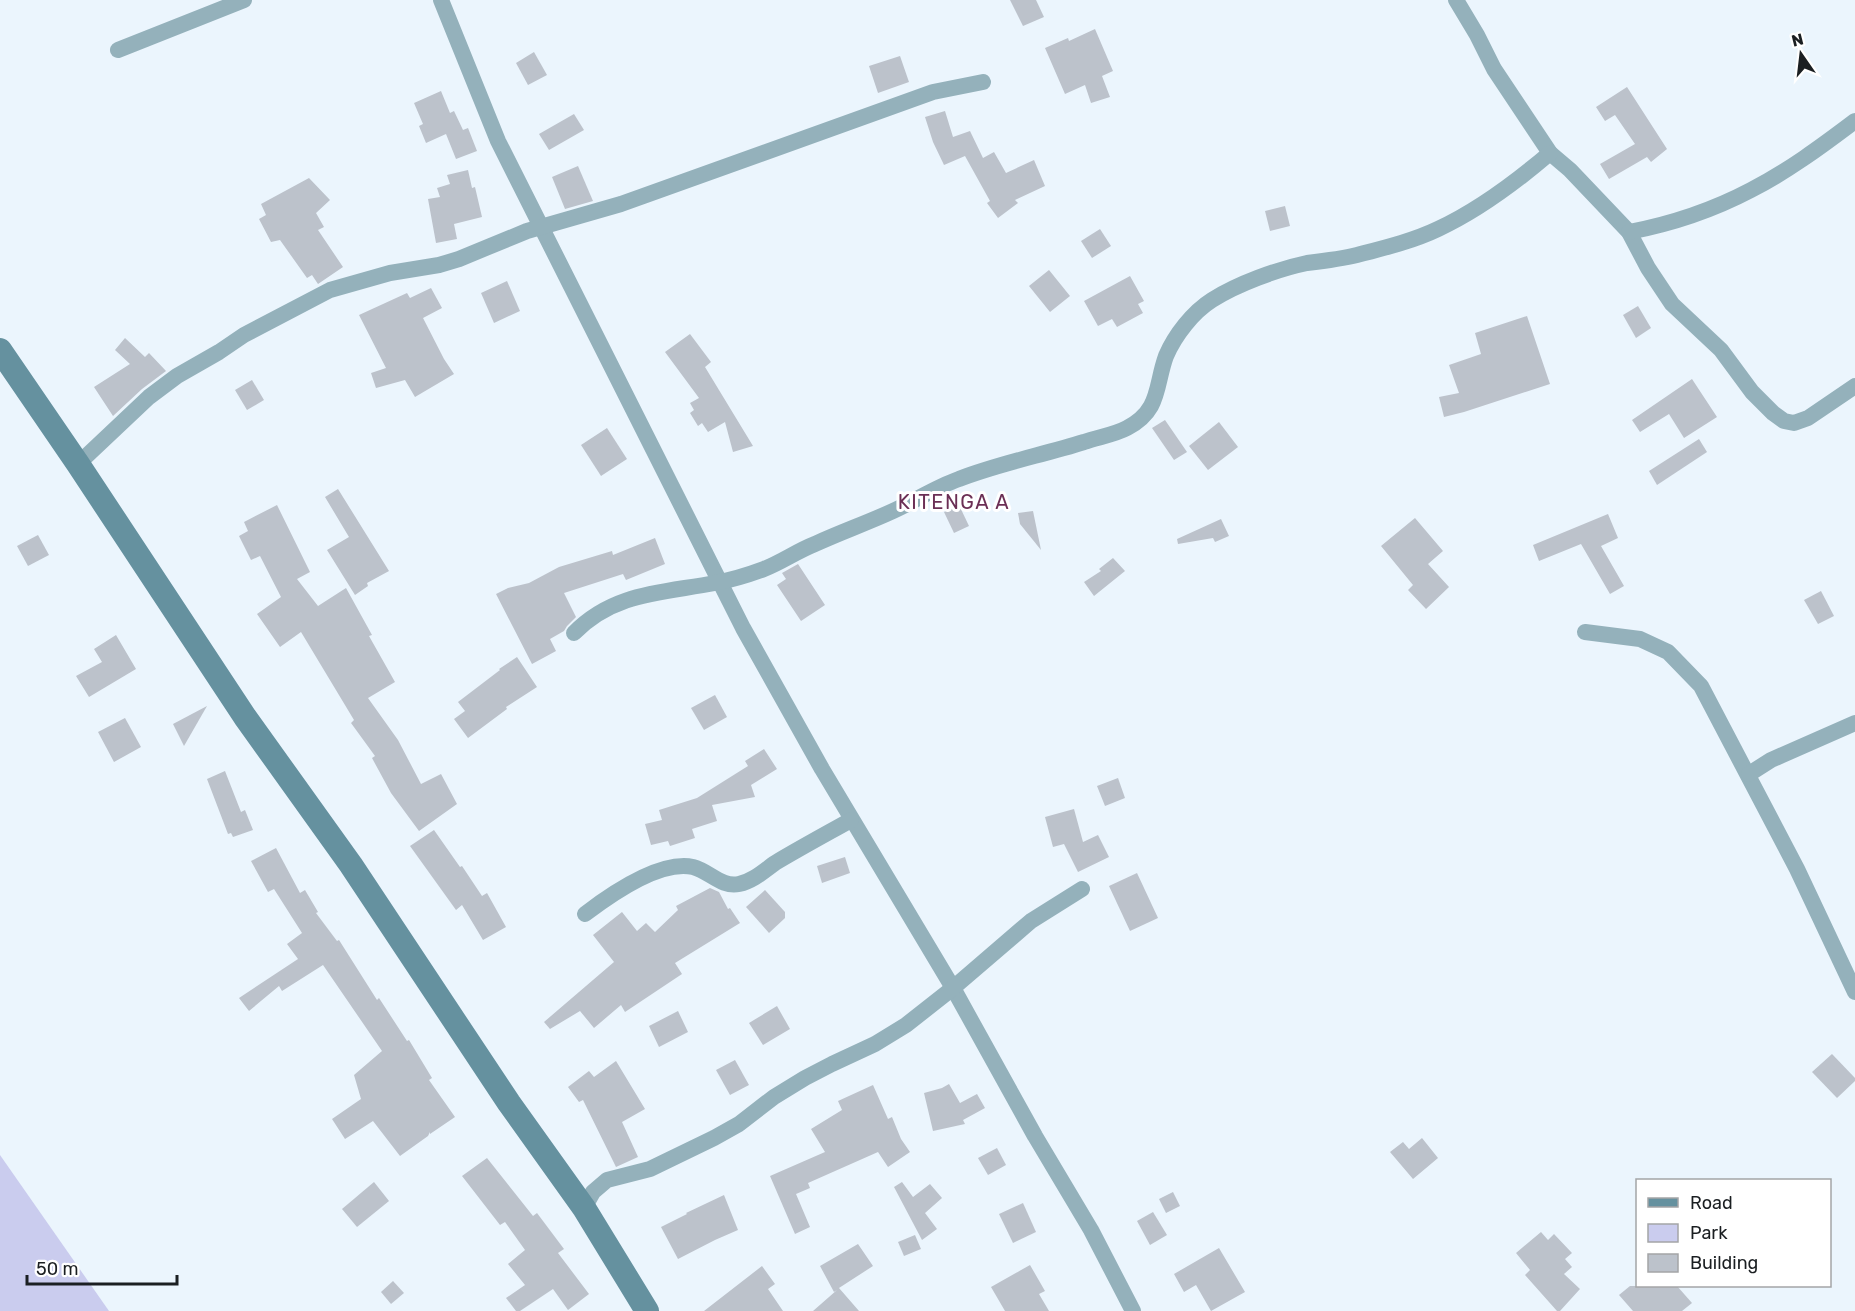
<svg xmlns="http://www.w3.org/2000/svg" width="1855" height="1311" viewBox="0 0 1855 1311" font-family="Rubik,sans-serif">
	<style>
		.green { fill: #caccee }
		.building { fill: #bcc2cb }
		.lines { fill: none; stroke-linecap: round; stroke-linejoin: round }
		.street { stroke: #94b1bb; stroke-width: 16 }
		.secondary { stroke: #65919f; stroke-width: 24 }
		.labels { text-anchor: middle; stroke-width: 6; stroke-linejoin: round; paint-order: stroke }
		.quarter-label { font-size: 20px; letter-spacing: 1.5px; fill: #6b2f55; stroke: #fff }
	</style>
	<rect width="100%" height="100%" fill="#ebf5fd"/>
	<!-- green -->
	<polygon class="green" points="0,1155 109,1311 0,1311"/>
	<!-- building -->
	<g class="building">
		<polygon points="1010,0 1036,0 1044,17 1023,26"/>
		<polygon points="1095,29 1113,71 1102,76 1110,97 1091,103 1085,85 1065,94 1045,48 1068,38 1069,41"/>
		<polygon points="534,52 547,75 528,85 516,63"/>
		<polygon points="900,56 909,82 878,93 869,66"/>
		<polygon points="1627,87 1667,149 1651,162 1647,157 1609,179 1600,164 1635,144 1615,115 1605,121 1596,107"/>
		<polygon points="441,91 450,113 454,111 463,130 468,128 477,151 456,159 446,134 426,143 419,126 423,124 414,103"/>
		<polygon points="945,111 953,137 970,131 983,158 994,152 1006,173 1034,160 1045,186 1015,200 1018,203 998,218 987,203 990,201 965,156 944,165 933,142 925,117"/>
		<polygon points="574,114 584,130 549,150 539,134"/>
		<polygon points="578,166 593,201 565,209 552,177"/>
		<polygon points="468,170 472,188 475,187 482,217 454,224 457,239 436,243 428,199 440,197 437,188 450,184 447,175"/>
		<polygon points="309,178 330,200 316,213 324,227 318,230 343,267 318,284 312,275 307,278 280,240 271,242 259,219 266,215 261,204"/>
		<polygon points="1285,206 1290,226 1270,231 1265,211"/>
		<polygon points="1100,229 1111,246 1092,258 1081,241"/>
		<polygon points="1049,270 1070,296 1050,312 1029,286"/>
		<polygon points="1130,276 1144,301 1138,304 1143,313 1117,327 1112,319 1098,326 1084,301"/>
		<polygon points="507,281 520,311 494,323 481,293"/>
		<polygon points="431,288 442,308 423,318 444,359 454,374 415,397 405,380 376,388 371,373 386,368 359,315 407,293 410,298"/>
		<polygon points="1638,306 1651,328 1636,338 1623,315"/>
		<polygon points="1527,316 1550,384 1464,412 1444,417 1439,397 1459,393 1449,365 1481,354 1475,333"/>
		<polygon points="690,334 711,362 705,367 753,446 733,452 725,422 708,432 702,423 698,426 690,413 694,410 690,403 699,398 665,352"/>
		<polygon points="125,338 145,357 149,353 166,371 142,389 113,416 94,387 130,364 115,350"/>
		<polygon points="1692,379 1717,417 1684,438 1669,414 1640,432 1632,420"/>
		<polygon points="252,380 264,400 247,410 235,390"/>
		<polygon points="1165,420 1187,452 1174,460 1152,428"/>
		<polygon points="1219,422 1238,447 1208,470 1189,446"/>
		<polygon points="607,428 627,459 601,476 581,445"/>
		<polygon points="1699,439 1707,452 1657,485 1649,471"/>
		<polygon points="338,489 389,571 367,583 368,586 355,595 327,550 349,537 325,497"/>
		<polygon points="277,505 310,572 297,579 318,606 346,588 372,635 369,636 395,682 368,698 398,740 421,784 441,774 457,804 419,831 391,793 372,758 375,756 351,723 354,720 301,632 280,647 257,614 281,597 260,556 251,560 239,536 248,531 244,522"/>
		<polygon points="959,505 969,526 954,533 944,512"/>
		<polygon points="1033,511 1041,550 1020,524 1018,513"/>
		<polygon points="1608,514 1618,538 1601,546 1624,586 1610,594 1581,544 1539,561 1533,545"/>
		<polygon points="1415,518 1443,551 1428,564 1449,587 1426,609 1408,590 1413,585 1381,546"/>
		<polygon points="1221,519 1229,536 1215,542 1213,538 1178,544 1177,539"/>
		<polygon points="38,535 49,555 28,566 17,546"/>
		<polygon points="655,538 665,564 626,580 623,574 564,593 576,617 567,626 564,631 550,639 556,651 532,664 496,594 508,588 529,583 559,567 612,551 613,555"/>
		<polygon points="1113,558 1125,571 1094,596 1084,582 1101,571 1099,569"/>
		<polygon points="798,564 825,605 801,621 777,585 786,579 782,573"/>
		<polygon points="1821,591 1834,616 1818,624 1804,600"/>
		<polygon points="116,635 136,669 89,697 76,676 102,662 94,649"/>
		<polygon points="517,657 537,687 506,707 507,709 468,738 454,719 465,711 458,702 500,670 499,669"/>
		<polygon points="715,695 727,717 704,730 691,708"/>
		<polygon points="207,706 184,746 173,724"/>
		<polygon points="125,718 141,747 114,762 98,732"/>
		<polygon points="764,749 777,769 751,785 755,797 712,805 717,821 692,829 695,838 670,846 668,841 651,845 645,824 662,820 659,810 697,798 748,766 745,761"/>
		<polygon points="225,771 241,812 245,810 253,830 233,837 231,833 228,834 207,779"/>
		<polygon points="1118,778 1125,798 1105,806 1097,786"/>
		<polygon points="1074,809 1083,842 1098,835 1109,857 1078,872 1064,844 1053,847 1045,817"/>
		<polygon points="434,830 460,867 462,866 482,896 487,893 506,927 483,940 462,905 456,910 410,846"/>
		<polygon points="276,848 300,893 305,890 318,912 316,913 337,941 339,940 377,1000 379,998 407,1041 409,1040 432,1078 429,1080 455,1117 430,1134 429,1132 429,1134 428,1136 400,1156 373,1121 345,1139 332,1119 361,1099 354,1075 382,1051 323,965 282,991 279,986 249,1011 239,998 298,959 287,944 302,933 274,889 268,892 251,861"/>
		<polygon points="845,857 850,873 822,883 817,866"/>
		<polygon points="1137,873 1158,918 1130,931 1109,886"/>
		<polygon points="710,888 719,892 728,909 730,908 740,923 675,963 682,974 625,1012 621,1005 594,1028 580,1011 550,1029 544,1022 614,962 593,935 622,912 637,931 646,923 655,932 678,910 676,906"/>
		<polygon points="765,890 785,912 785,918 769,933 746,907"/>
		<polygon points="777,1006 790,1029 763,1045 749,1023"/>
		<polygon points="678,1011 688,1032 659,1047 649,1026"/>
		<polygon points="1832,1054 1855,1078 1855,1081 1837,1098 1812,1072"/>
		<polygon points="735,1060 749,1085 730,1095 716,1070"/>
		<polygon points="616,1061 645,1109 622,1122 638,1157 616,1167 583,1100 579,1102 568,1087 589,1071 594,1077"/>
		<polygon points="949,1084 960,1103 977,1094 985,1108 963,1120 965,1124 933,1131 924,1093 942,1088"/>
		<polygon points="873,1085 888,1119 892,1117 901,1139 910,1152 888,1167 878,1152 808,1183 810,1188 796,1194 810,1227 795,1234 770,1176 825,1152 811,1129 842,1110 838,1101"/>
		<polygon points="1422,1138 1438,1158 1413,1179 1390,1152 1403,1142 1409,1149"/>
		<polygon points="997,1148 1006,1165 988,1175 978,1158"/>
		<polygon points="487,1158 533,1216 537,1213 564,1249 558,1253 589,1294 568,1310 553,1289 520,1311 516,1311 506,1298 525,1285 508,1264 525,1250 505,1222 500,1225 462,1176"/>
		<polygon points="374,1182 389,1201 357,1227 342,1209"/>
		<polygon points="902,1182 913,1197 930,1184 942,1198 925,1213 937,1229 922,1240 894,1187"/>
		<polygon points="1173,1192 1180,1206 1166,1213 1159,1199"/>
		<polygon points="724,1195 738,1230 715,1240 678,1259 661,1227 687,1214 686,1213"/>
		<polygon points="1023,1203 1036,1232 1013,1243 999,1214"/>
		<polygon points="1153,1212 1167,1235 1150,1245 1137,1221"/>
		<polygon points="1541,1232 1548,1240 1554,1234 1572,1253 1565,1259 1572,1267 1564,1274 1580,1289 1560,1311 1557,1311 1525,1275 1530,1270 1516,1253"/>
		<polygon points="915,1235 921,1249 904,1256 898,1242"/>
		<polygon points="858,1244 873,1266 839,1288 859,1311 813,1311 837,1290 834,1292 820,1266"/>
		<polygon points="1219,1248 1245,1292 1211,1311 1196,1285 1184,1292 1174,1274"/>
		<polygon points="1030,1265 1045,1291 1039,1294 1049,1311 1005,1311 991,1287"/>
		<polygon points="762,1266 775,1284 768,1289 783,1311 704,1311"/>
		<polygon points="393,1281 404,1293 391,1304 381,1292"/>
		<polygon points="1630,1286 1677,1286 1692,1303 1682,1311 1633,1311 1619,1295"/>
	</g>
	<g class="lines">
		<!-- street -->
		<g class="street">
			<polyline points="441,0 498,141 743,628 822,769 953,988 1035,1136 1091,1230 1133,1311"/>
			<polyline points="1456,0 1477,35 1494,69 1550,153 1570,170 1629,232 1648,268 1672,304 1721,350 1752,392 1773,413 1784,421 1794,423 1808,418 1855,386"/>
			<polyline points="118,50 244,0"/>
			<path d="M1629,232c42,-8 84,-22 122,-42 37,-19 71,-44 104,-69"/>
			<polyline points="78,464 149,397 177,376 219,352 244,335 330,290 390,273 439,265 459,259 527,231 621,204 933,92 983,82"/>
			<polyline points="1585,632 1640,639 1668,652 1701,686 1797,869 1855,992"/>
			<path d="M574,633c40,-41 89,-40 141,-50 16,-3 33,-8 49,-14 18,-7 33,-18 51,-25 26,-12 52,-21 78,-33 22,-10 43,-24 66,-32 41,-16 84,-24 125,-37 14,-5 30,-7 43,-14 34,-18 28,-42 39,-72 9,-21 27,-44 46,-56 25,-16 66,-31 95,-37 17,-2 34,-4 50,-8 27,-7 56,-14 81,-26 41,-19 78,-47 112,-76"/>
			<polyline points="1749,774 1771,760 1855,723"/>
			<path d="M585,914c25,-19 75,-54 108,-47 16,4 29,21 46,17 14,-3 25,-13 36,-21 25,-15 51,-29 76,-43"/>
			<polyline points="584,1208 593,1192 607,1180 650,1169 714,1138 739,1124 774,1097 805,1078 832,1064 875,1044 906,1025 953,988 1031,921 1082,889"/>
		</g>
		<!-- secondary -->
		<polyline class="secondary" points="0,350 78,464 245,717 351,865 509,1103 584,1208 647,1311"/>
	</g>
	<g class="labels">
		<!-- quarter labels -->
		<g class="quarter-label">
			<text x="954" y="509">KITENGA A</text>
		</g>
	</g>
	<!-- legend -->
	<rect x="1636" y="1179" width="195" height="108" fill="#ffffff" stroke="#a4a5a7" stroke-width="1.5"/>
	<rect x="1648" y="1198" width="30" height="9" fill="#65919f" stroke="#a4a5a7" stroke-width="1.5"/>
	<text x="1690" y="1209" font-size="18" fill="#1b1f22">Road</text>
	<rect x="1648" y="1224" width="30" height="18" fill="#caccee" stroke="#a4a5a7" stroke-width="1.5"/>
	<text x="1690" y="1239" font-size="18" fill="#1b1f22">Park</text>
	<rect x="1648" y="1254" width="30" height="18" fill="#bcc2cb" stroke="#a4a5a7" stroke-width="1.5"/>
	<text x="1690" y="1269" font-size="18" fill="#1b1f22">Building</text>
	<!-- north arrow -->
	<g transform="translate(1801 54) rotate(346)" stroke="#ffffff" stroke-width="4.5" paint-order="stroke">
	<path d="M0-4.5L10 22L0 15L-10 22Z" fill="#1b1f22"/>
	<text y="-9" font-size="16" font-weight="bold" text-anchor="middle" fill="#1b1f22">N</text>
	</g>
	<!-- scale -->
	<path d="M27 1275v9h150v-9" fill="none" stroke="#1b1f22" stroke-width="3"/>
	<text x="36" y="1275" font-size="18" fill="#1b1f22" stroke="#ffffff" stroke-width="4.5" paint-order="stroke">50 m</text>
</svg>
